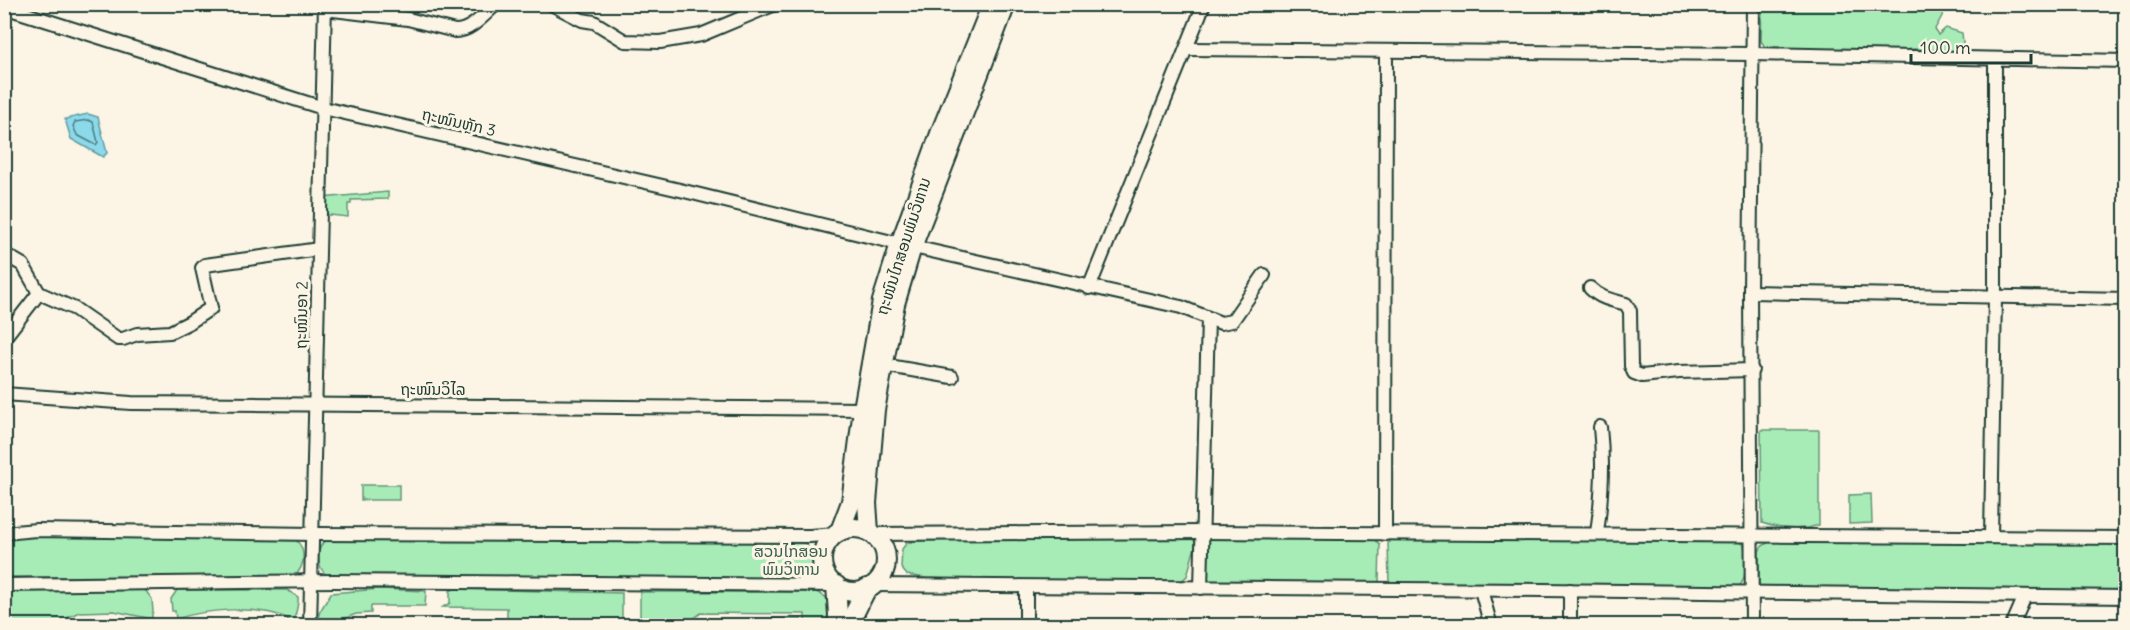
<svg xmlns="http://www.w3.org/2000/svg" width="2130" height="630" viewBox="0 0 2130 630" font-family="Delius,'Noto Sans Lao',sans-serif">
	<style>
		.green { fill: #a7ecb7; stroke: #639476; stroke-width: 1.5 }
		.water { fill: #8cd9eb; stroke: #609ba2; stroke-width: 1.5 }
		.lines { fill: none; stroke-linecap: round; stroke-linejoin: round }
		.shore { stroke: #4b7b7d; stroke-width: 1.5 }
		.minor-casing { stroke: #1f3d34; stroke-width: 16 }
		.highway-casing { stroke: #1f3d34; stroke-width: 22 }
		.minor { stroke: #fcf5e5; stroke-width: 12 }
		.highway { stroke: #fcf5e5; stroke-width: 18 }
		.labels { text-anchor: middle; stroke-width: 6; stroke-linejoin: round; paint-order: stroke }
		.street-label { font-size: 16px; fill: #1f3d34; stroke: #fcf5e5 }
		.park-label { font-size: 16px; fill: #3a604e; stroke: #fcf5e5 }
	</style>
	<rect width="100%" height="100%" fill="#fcf5e5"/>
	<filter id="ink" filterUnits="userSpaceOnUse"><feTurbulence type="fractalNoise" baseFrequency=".0167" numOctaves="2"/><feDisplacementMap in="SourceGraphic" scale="12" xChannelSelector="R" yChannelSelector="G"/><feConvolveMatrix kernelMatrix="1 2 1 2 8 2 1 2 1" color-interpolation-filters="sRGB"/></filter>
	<g filter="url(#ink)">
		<!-- green -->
		<g class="green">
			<polygon points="1762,5 1948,5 1935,29 1938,35 1946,28 1962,33 1964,52 1913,49 1891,52 1765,47 1761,41"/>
			<polygon points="388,192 388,199 351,200 351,204 348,204 348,217 321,214 321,198"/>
			<path d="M1761,430h58v95c-17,6 -40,4 -57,-2z"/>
			<rect x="361" y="485" width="38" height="15"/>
			<polygon points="1871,494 1872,523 1849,524 1849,495"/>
			<path d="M5,536l284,1c18,5 18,30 5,39l-289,1z"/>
			<polygon points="1046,537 1188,537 1194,540 1196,543 1187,576 1179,583 1046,583 926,578 907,575 901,568 902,549 906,544 914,541"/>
			<polygon points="1212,537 1375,539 1380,545 1379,582 1375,586 1208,582 1207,541"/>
			<path d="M1393,538l344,3 7,4c2,9 3,31 -3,39 -2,2 -5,4 -8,6l-344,-7 -1,-40z"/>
			<path d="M326,539l477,2c10,9 11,17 9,30l-7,6 -10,3 -465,-3c-14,-7 -15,-27 -4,-38z"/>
			<polygon points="1769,542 2125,544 2125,592 1762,589 1759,586 1759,552 1761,547"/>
			<polygon points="10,589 145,590 152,599 153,612 152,613 152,619 114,611 79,612 69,617 57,625 5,626 5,590"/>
			<polygon points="380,589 426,591 425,606 371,606 371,613 356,614 343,619 342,625 319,625 319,613 331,593"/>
			<polygon points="454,589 622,593 622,625 507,625 507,608 443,607 450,603 450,591"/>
			<path d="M177,590h110l11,7c1,10 -4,19 -5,28h-2l-4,-7c-31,-13 -80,-9 -111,1l-1,-8h-3l-1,-12z"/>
			<polygon points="640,592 816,592 824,596 831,602 831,625 805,625 805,614 701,613 685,625 640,626"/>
			<polygon points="737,619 801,619 800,625 736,625"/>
		</g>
		<!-- water -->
		<polygon class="water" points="88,114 98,117 107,153 103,157 71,139 65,119"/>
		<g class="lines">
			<!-- shore -->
			<polygon class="shore" points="88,120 93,122 98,142 96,145 77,135 73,126 75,122"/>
			<!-- minor casing -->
			<g class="minor-casing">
				<g id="minor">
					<polyline points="551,4 582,20 594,22 625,41 660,42 701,35 775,4"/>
					<polyline points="4,7 323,108 680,190 900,244 1181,307 1221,323 1232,321 1264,275"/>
					<path d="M325,9l83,10 47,12c16,0 29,-16 41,-27"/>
					<polyline points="1187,49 1753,54 2126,61"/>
					<polyline points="4,254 23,265 39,293 4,338"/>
					<polyline points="1089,288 1204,4"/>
					<path d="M1590,288c11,11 22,12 36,16l4,7 1,55 3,7 8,3 37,-4 73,-2"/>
					<polyline points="1750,292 2126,299"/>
					<polyline points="39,293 75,309 118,339 123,339 137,334 170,332 190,322 211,308 202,268 205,265 319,249"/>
					<polyline points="883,365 952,377"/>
					<polyline points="4,394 131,403 863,409"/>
					<polyline points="4,533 36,530 313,534 810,536 836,534"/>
					<path d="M1597,533c5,-36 7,-70 3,-106"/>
					<polyline points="873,534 1202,532 2126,538"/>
					<polyline points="1385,534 1386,52"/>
					<polyline points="1991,537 1995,296 1995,60"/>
					<polyline points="4,585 334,581 836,585"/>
					<polyline points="873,585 1543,590 2126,597"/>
					<polyline points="1201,588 1208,318"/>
					<polyline points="1481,590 1491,626"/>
					<polyline points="310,626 325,4"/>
					<polyline points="1026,626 1026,587"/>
					<polyline points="1570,626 1570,590"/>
					<polyline points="1752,626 1750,292 1753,4"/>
					<polyline points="2012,626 2025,596"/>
				</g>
			</g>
			<!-- highway casing -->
			<g class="highway-casing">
				<g id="highway">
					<circle cx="854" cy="560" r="32"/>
					<polyline points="840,531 851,502 863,409 882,301 900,244 941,131 992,4"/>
					<polyline points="869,532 867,503 875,410 895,304 912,247 1006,4"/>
					<polyline points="836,585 838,615 837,626"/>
					<polyline points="852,626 853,616 867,588"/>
				</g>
			</g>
			<!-- minor -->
			<use href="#minor" class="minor"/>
			<!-- highway -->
			<use href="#highway" class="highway"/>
		</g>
	</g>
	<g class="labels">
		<!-- street labels -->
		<g class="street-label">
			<text transform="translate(459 122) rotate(13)" y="6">ຖະໜົນຫຼັກ 3</text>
			<text transform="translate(903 246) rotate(-72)" y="6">ຖະໜົນໄກສອນພົມວິຫານ</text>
			<text transform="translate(301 315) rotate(-89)" y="6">ຖະໜົນອາ 2</text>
			<text x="433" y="395">ຖະໜົນວິໄລ</text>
		</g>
		<!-- park labels -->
		<g class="park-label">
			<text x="791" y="557">ສວນໄກສອນ<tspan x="791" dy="18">ພົມວິຫານ</tspan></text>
		</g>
	</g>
	<!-- margin -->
	<rect width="2130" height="630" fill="none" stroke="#fcf5e5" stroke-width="24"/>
	<rect x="12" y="12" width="2106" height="606" fill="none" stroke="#1f3d34" stroke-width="2" filter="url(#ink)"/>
	<!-- scale -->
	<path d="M1911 54v9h120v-9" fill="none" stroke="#1f3d34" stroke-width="3"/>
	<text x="1920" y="54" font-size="18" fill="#1f3d34" stroke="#fcf5e5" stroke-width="4.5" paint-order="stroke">100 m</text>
</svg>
